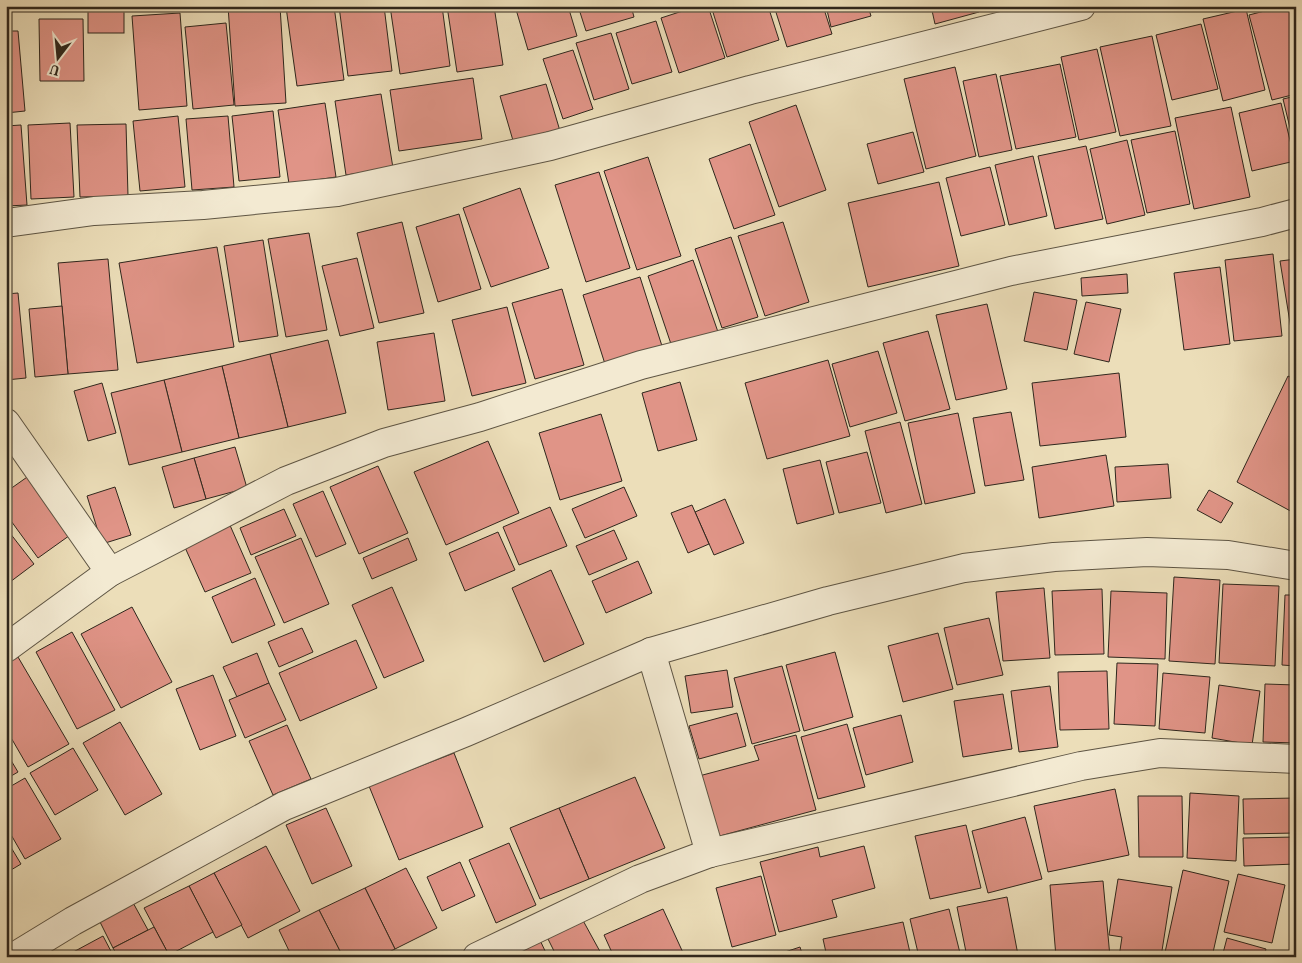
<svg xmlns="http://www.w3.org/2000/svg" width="1302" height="963" viewBox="0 0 1302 963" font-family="Vollkorn,serif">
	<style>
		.building { fill: #e09487; stroke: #2f271d }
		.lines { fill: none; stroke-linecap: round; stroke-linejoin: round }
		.minor-casing { stroke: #5e5544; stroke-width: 30 }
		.minor { stroke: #f3ead2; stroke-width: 28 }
	</style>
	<rect width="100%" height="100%" fill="#ecdeb9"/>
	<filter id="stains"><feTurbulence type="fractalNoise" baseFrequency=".004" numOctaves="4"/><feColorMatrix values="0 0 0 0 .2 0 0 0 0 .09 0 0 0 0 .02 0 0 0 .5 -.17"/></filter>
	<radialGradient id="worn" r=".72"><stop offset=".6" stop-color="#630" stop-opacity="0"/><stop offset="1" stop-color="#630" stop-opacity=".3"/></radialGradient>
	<!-- building -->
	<g class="building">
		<rect x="88" y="6" width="36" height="27"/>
		<polygon points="228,6 280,6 286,103 235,106"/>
		<polygon points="334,6 344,80 297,86 286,7"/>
		<polygon points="339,6 384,6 392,71 348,76"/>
		<polygon points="390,6 442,6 450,66 400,74"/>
		<polygon points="447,6 494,6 503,65 457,72"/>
		<polygon points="515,6 568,6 577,36 528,50"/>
		<polygon points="578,6 631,6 634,17 586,31"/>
		<polygon points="698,6 708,6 725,58 679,73 661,18"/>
		<polygon points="711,6 768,6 779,40 727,57"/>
		<polygon points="774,6 823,6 832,34 787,47"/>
		<polygon points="826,6 868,6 871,16 831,27"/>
		<polygon points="871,6 894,6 872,12"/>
		<polygon points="931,6 977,6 979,12 935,24"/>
		<polygon points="1284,6 1296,6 1296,94 1272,100 1249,15"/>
		<polygon points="1246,9 1265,90 1223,101 1203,19"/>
		<polygon points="180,13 187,106 139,110 132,16"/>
		<polygon points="39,19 83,19 84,81 40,81"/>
		<polygon points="656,21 672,72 632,84 616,33"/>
		<polygon points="226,23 234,105 193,109 185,27"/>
		<polygon points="1201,24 1218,89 1172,100 1156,35"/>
		<polygon points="6,31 18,31 25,111 6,113"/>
		<polygon points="611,33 629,89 594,100 576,43"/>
		<polygon points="1152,36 1171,126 1120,136 1100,47"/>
		<polygon points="1097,49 1116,132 1079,140 1061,57"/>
		<polygon points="573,50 593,109 563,119 543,59"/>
		<polygon points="1060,64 1076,137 1016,149 1000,76"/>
		<polygon points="955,67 976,156 926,169 904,79"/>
		<polygon points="996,74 1012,150 979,157 963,81"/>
		<polygon points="473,78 482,139 399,151 390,90"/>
		<polygon points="546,84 560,131 514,144 500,96"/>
		<polygon points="381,94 393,168 346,175 335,101"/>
		<polygon points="1296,96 1296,153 1283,99"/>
		<polygon points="325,103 336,177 289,184 278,110"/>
		<polygon points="1281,103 1295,161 1252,171 1239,113"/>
		<polygon points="796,105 826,190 779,207 749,122"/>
		<polygon points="1231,107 1250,197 1194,209 1175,118"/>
		<polygon points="273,111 280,177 239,181 232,116"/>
		<polygon points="178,116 185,187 140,191 133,121"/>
		<polygon points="228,116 234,187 192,190 186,119"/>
		<polygon points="70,123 74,197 31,199 28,125"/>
		<polygon points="126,124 128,196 80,197 77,125"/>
		<polygon points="21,125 27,205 6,206 6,126"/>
		<polygon points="1175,131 1190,204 1147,213 1131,140"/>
		<polygon points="913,132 924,172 878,184 867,144"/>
		<polygon points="1127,140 1145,215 1107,224 1090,149"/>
		<polygon points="750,144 775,215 734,229 709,159"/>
		<polygon points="1086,146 1103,219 1055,229 1038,156"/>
		<polygon points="1033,156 1047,216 1009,225 995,165"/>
		<polygon points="648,157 681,256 637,270 604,171"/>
		<polygon points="990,167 1005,225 961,236 946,178"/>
		<polygon points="599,172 630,268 586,282 555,185"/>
		<polygon points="939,182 959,266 868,287 848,203"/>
		<polygon points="520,188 549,268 491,287 463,208"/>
		<polygon points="459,214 481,289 438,302 416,227"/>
		<polygon points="402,222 424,313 379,323 357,233"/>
		<polygon points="783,222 809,302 765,316 738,236"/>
		<polygon points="309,233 327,330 286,337 268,239"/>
		<polygon points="731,237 758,317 722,328 695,249"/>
		<polygon points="263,240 278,336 239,342 224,246"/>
		<polygon points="217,247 234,347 137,363 119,263"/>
		<polygon points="1273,254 1282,336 1234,341 1225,260"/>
		<polygon points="357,258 374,328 340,336 322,266"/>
		<polygon points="108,259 118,370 68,374 58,263"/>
		<polygon points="1296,259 1296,334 1292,335 1280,261"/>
		<polygon points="693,260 718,332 672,347 648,276"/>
		<polygon points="1220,267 1230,344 1184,350 1174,273"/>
		<polygon points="1127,274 1128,293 1082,296 1081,278"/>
		<polygon points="640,277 662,346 605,364 583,295"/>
		<polygon points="562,289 584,365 535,379 512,303"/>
		<polygon points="1034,292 1077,300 1067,350 1024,341"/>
		<polygon points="18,293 26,378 6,380 6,294"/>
		<polygon points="1086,302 1121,309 1109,362 1074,354"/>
		<polygon points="987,304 1007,389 956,400 936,315"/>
		<polygon points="62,306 68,374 35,377 29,309"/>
		<polygon points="507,307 526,383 472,396 452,320"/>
		<polygon points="928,331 950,409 905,421 883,343"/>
		<polygon points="434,333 445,401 388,410 377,342"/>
		<polygon points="328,340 346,413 288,427 270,354"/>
		<polygon points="878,351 897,413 850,427 832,364"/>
		<polygon points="270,354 288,427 239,438 222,366"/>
		<polygon points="828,360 850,436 767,459 745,383"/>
		<polygon points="222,366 239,438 182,452 164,380"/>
		<polygon points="1119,373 1126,437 1040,446 1032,383"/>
		<polygon points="1288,376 1296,380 1296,514 1237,482"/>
		<polygon points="164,380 182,452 129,465 111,393"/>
		<polygon points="680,382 697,440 658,451 642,393"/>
		<polygon points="102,383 116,433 88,441 74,391"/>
		<polygon points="1011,412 1024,480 985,486 973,418"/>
		<polygon points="958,413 975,493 925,504 908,423"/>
		<polygon points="601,414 622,481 560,500 539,433"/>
		<polygon points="900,422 922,504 886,513 865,431"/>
		<polygon points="488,441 519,513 446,545 414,472"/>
		<polygon points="235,447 247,488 206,499 194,458"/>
		<polygon points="867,452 881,503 839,513 826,462"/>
		<polygon points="1106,455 1114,506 1039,518 1032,467"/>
		<polygon points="194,458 206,499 174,508 162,467"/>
		<polygon points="820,460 834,514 797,524 783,469"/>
		<polygon points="1168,464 1171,498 1117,502 1115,467"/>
		<polygon points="378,466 408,533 359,554 330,487"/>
		<polygon points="30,475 73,533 38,558 6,514 6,492"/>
		<polygon points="115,487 131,535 102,544 87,496"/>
		<polygon points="624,487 637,516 585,538 572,509"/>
		<polygon points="1209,490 1233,503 1221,523 1197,510"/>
		<polygon points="323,491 346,544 316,557 293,504"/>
		<polygon points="725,499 744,543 714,555 695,512"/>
		<polygon points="692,505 709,544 688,553 671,513"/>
		<polygon points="550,507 567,546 519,565 503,527"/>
		<polygon points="284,509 296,536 251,555 240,528"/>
		<polygon points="229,523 251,573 205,592 183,543"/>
		<polygon points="6,528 34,564 6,585"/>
		<polygon points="614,530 627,559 589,575 576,546"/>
		<polygon points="498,532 515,570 465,591 449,553"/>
		<polygon points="301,538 329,604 284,623 255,557"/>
		<polygon points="408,538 417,560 372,579 363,558"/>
		<polygon points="638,561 652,593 606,613 592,581"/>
		<polygon points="551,570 584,644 544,662 512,588"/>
		<polygon points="1174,577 1220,580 1215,664 1169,661"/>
		<polygon points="255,578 275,625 232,643 212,597"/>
		<polygon points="1223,584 1279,586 1275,666 1219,663"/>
		<polygon points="392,587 424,661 384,678 352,605"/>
		<polygon points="1044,588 1050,658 1003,661 996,592"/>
		<polygon points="1102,589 1104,654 1055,655 1052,591"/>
		<polygon points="1111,591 1167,593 1165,659 1108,657"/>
		<polygon points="1285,595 1296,595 1296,666 1282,665"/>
		<polygon points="132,607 172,682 121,708 81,634"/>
		<polygon points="989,618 1003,675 957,685 944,628"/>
		<polygon points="302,628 313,652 279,667 268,642"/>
		<polygon points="72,632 115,710 77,729 36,652"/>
		<polygon points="938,633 953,689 903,702 888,646"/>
		<polygon points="356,640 377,688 300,721 279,673"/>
		<polygon points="835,652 853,717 804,731 786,665"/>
		<polygon points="257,653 269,683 237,697 223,667"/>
		<polygon points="18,657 69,744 28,767 6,729 6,663"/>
		<polygon points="1117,663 1158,664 1155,726 1114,724"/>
		<polygon points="782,666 800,731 752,744 734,678"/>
		<polygon points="727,670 733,707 691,713 685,676"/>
		<polygon points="1107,671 1109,729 1060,730 1058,672"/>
		<polygon points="1163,673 1210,677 1205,733 1159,729"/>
		<polygon points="213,675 236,736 200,750 176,689"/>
		<polygon points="269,683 286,720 245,738 229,700"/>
		<polygon points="1265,684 1296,685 1296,743 1263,742"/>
		<polygon points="1219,685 1260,691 1252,745 1212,738"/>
		<polygon points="1050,686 1058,747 1019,752 1011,691"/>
		<polygon points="1003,694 1012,749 963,757 954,701"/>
		<polygon points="737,713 746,746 699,759 689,726"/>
		<polygon points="901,715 913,762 866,775 853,728"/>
		<polygon points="120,722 162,794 125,815 83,743"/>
		<polygon points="847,724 865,787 818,799 801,737"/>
		<polygon points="287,725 311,779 273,795 249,741"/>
		<polygon points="796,735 816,810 716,837 699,776 759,760 754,746"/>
		<polygon points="73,748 98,790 55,815 30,773"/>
		<polygon points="6,752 18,772 6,779"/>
		<polygon points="454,753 483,827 399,860 369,786"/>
		<polygon points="635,777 665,848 589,879 559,808"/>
		<polygon points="25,778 61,839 25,859 6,826 6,789"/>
		<polygon points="1115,789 1129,855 1048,872 1034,806"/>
		<polygon points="1190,793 1239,796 1236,861 1187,858"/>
		<polygon points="1138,796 1182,796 1183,857 1139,857"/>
		<polygon points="1296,798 1296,833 1244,834 1243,799"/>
		<polygon points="326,808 352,866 312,884 286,825"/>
		<polygon points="559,808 589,879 540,899 510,828"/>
		<polygon points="1025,817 1042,879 988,893 972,831"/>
		<polygon points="966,825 981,888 930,899 915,836"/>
		<polygon points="1296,837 1296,864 1244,866 1243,838"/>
		<polygon points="6,839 21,864 6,873"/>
		<polygon points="509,843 536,905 496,923 469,860"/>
		<polygon points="266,846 300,911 248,938 214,873"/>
		<polygon points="864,846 875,888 832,900 837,917 779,932 760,862 818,847 820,857"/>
		<polygon points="460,862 475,896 442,911 427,877"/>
		<polygon points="406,868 437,928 395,949 365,888"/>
		<polygon points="1183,870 1229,881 1212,957 1164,957"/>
		<polygon points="214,873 242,925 216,938 189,886"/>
		<polygon points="1238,874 1285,885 1272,943 1224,932"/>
		<polygon points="761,876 776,935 732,947 716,888"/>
		<polygon points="1118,879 1172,887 1161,957 1119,957 1122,937 1109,935"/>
		<polygon points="1103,881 1110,957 1056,957 1050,885"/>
		<polygon points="189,886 213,932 169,955 144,908"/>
		<polygon points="365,888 395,949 379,957 343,957 319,910"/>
		<polygon points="1007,897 1018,955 967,957 957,907"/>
		<polygon points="131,899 148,930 113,948 97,916"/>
		<polygon points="663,909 685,957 614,957 604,935"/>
		<polygon points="949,909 961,957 919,957 910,919"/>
		<polygon points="319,910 343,957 292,957 279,930"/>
		<polygon points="580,915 603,957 557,957 545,933"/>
		<polygon points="903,922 911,957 827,957 823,939"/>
		<polygon points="154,927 169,955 118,957 113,948"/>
		<polygon points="537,934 548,957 500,957"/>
		<polygon points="103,936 114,957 64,957"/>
		<polygon points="1227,938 1266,949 1264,957 1222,957"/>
		<polygon points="800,947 803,957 770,957"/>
	</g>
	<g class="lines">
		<!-- minor casing -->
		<g class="minor-casing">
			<g id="minor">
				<polyline points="6,223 94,211 203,205 337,192 550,146 750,90 1081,6"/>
				<polyline points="6,423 110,572"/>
				<polyline points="6,648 110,572 286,481 384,443 480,417 641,365 1011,271 1262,222 1296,213"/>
				<polyline points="651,652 710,853"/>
				<polyline points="14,957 73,921 284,806 466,732 651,652 828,601 964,568 1054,557 1147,552 1228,555 1296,566"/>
				<polyline points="477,957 640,879 710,853 1081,766 1160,753 1296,759"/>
			</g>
		</g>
		<!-- minor -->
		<use href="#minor" class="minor"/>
	</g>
	<!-- margin -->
	<rect width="1302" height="963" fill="none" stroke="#ecdeb9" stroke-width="25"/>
	<rect x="8" y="8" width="1287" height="948" fill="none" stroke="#2f271d" stroke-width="2.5"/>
	<rect x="12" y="12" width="1277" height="938" fill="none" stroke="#2f271d"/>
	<!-- north arrow -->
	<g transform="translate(58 58) rotate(196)" stroke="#f3ead2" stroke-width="4" paint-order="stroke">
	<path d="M0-4L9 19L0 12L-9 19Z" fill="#2f271d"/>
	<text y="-8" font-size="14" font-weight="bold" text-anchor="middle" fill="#2f271d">U</text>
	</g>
	<rect width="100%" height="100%" filter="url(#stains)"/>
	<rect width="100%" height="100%" fill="url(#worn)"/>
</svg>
